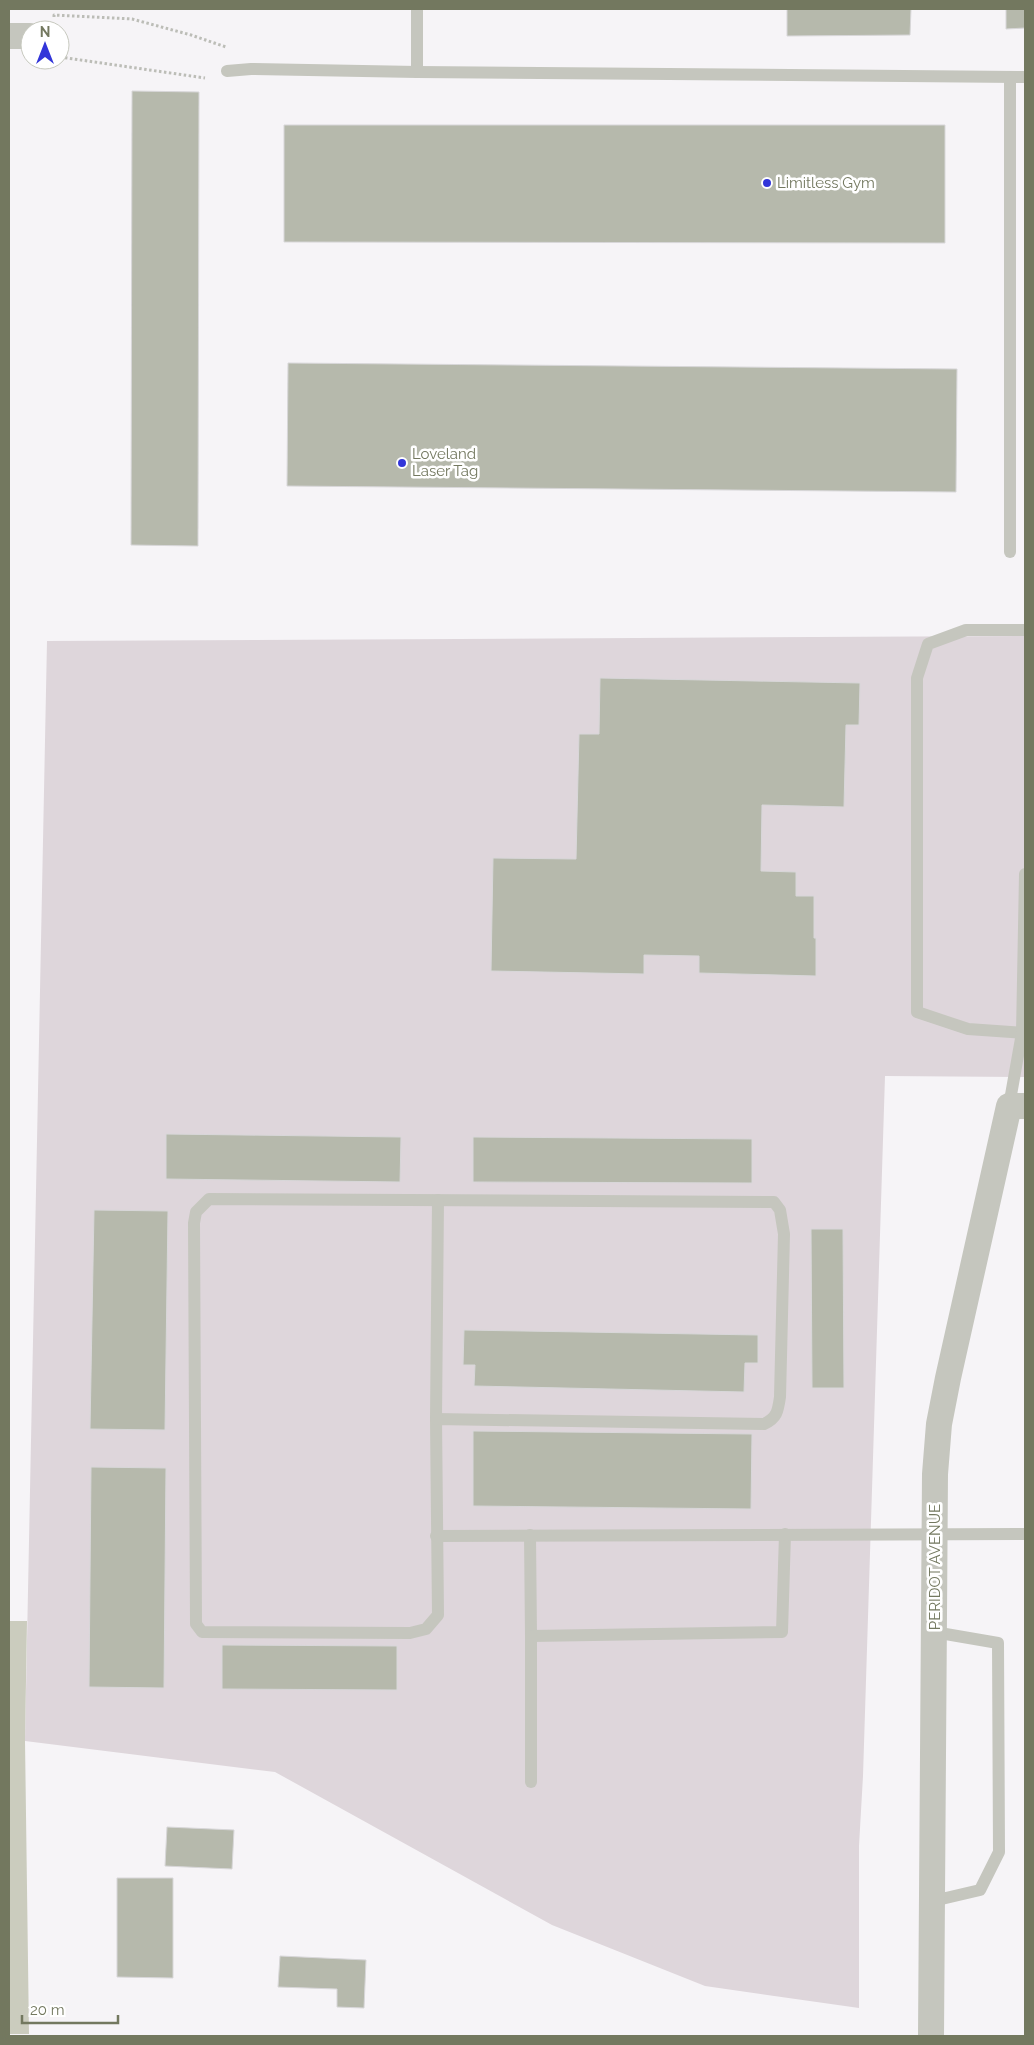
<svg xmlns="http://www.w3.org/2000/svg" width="1034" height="2045" viewBox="0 0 1034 2045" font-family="Raleway,sans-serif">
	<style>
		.green { fill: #ded6db }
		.water { fill: #cbccbe }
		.building { fill: #b6b9ac; stroke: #d8d7d9 }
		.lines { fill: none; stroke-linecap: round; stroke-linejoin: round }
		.path { stroke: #bcbdb7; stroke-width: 3; stroke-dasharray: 2.5 2.5; stroke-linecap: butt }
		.service { stroke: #c5c6be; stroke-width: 12 }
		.minor { stroke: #c5c6be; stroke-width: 26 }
		.poi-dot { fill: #3235d9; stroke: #fff; stroke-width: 2 }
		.labels { text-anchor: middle; stroke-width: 5; stroke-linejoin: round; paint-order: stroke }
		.poi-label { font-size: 15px; fill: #73785f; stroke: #fff; text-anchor: start }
		.street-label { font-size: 15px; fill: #73785f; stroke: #fff }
	</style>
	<rect width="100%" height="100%" fill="#f6f4f7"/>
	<!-- green -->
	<polygon class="green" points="1025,636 1025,1077 885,1076 863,1776 859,1846 859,2008 705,1986 552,1925 275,1772 25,1741 47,641"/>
	<!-- water -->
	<polygon class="water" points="9,1621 27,1621 25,1741 29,2034 9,2034"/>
	<!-- building -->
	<g class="building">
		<polygon points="787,9 911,9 910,35 787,36"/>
		<polygon points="1006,9 1025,9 1025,28 1006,29"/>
		<polygon points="132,91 199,92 198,546 131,545"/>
		<polygon points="284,125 945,125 945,243 284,242"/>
		<polygon points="288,363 957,369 956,492 287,486"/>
		<polygon points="600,678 860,683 859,725 846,725 844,807 762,805 761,871 796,872 796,896 814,896 814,938 816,938 816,976 699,973 699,956 644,955 644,974 491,971 493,858 576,859 579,734 599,734"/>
		<polygon points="166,1134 401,1137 400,1182 166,1179"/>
		<polygon points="473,1137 752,1139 752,1183 473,1182"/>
		<polygon points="94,1210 168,1211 165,1430 90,1429"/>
		<polygon points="811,1229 843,1229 844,1388 812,1388"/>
		<polygon points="464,1330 758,1335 758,1363 745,1363 744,1392 474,1386 475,1365 463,1365"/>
		<polygon points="473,1431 752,1434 751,1509 473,1506"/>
		<polygon points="91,1467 166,1468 164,1688 89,1687"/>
		<polygon points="222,1645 397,1646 397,1690 222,1689"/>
		<polygon points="167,1827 234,1830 232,1869 165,1866"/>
		<polygon points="117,1878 173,1878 173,1978 117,1977"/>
		<polygon points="280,1956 366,1960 364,2008 337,2007 337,1989 278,1987"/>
	</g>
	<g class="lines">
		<!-- path -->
		<g class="path">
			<polyline points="54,17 54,15 132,19 191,35 226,47"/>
			<polyline points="60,57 205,78"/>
		</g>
		<!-- service -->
		<g class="service">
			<polyline points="417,9 417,72"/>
			<polyline points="227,71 251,69 417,72 1025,77"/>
			<polyline points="1010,77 1010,552"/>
			<polyline points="1025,630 966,630 928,644 917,678 917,1012 968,1029 1025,1033"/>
			<polyline points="1009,1106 1022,1033 1025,874"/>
			<path d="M209,1199l565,3 6,8 4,24 -4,163c-2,14 -3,21 -16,27l-328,-5 2,196 -12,14 -16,4 -208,-1 -6,-8 -2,-401 2,-11z"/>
			<polyline points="436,1419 438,1200"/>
			<polyline points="530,1535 531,1636 782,1632 785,1534"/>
			<polyline points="436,1536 1025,1534"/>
			<polyline points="531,1636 531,1782"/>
			<polyline points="933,1901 980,1890 999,1852 998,1643 934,1632"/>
		</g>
		<!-- minor -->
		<g class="minor">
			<polyline points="9,36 30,36"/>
			<polyline points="931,2036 935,1474 939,1424 948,1378 1009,1106 1025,1106"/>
		</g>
	</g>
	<!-- markers -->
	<g class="poi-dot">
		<circle cx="767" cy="183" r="5"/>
		<circle cx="402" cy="463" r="5"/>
	</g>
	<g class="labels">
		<!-- poi labels -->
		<g class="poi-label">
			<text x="777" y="188">Limitless Gym</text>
			<text x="412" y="459">Loveland<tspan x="412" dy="17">Laser Tag</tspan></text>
		</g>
		<!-- street labels -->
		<g class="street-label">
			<text transform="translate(935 1567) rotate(-90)" y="5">PERIDOT AVENUE</text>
		</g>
	</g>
	<!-- border -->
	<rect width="1034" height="2045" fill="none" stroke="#73785f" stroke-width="20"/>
	<!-- north arrow -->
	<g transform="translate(45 45)"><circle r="24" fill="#ffffff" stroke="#c7c9bf"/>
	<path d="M0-4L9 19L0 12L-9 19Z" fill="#3235d9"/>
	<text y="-8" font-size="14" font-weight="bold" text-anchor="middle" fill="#73785f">N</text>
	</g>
	<!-- scale -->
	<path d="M22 2015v8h96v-8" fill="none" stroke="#73785f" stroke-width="2.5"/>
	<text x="30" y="2015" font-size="15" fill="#73785f" stroke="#ffffff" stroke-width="4" paint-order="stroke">20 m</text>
</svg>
